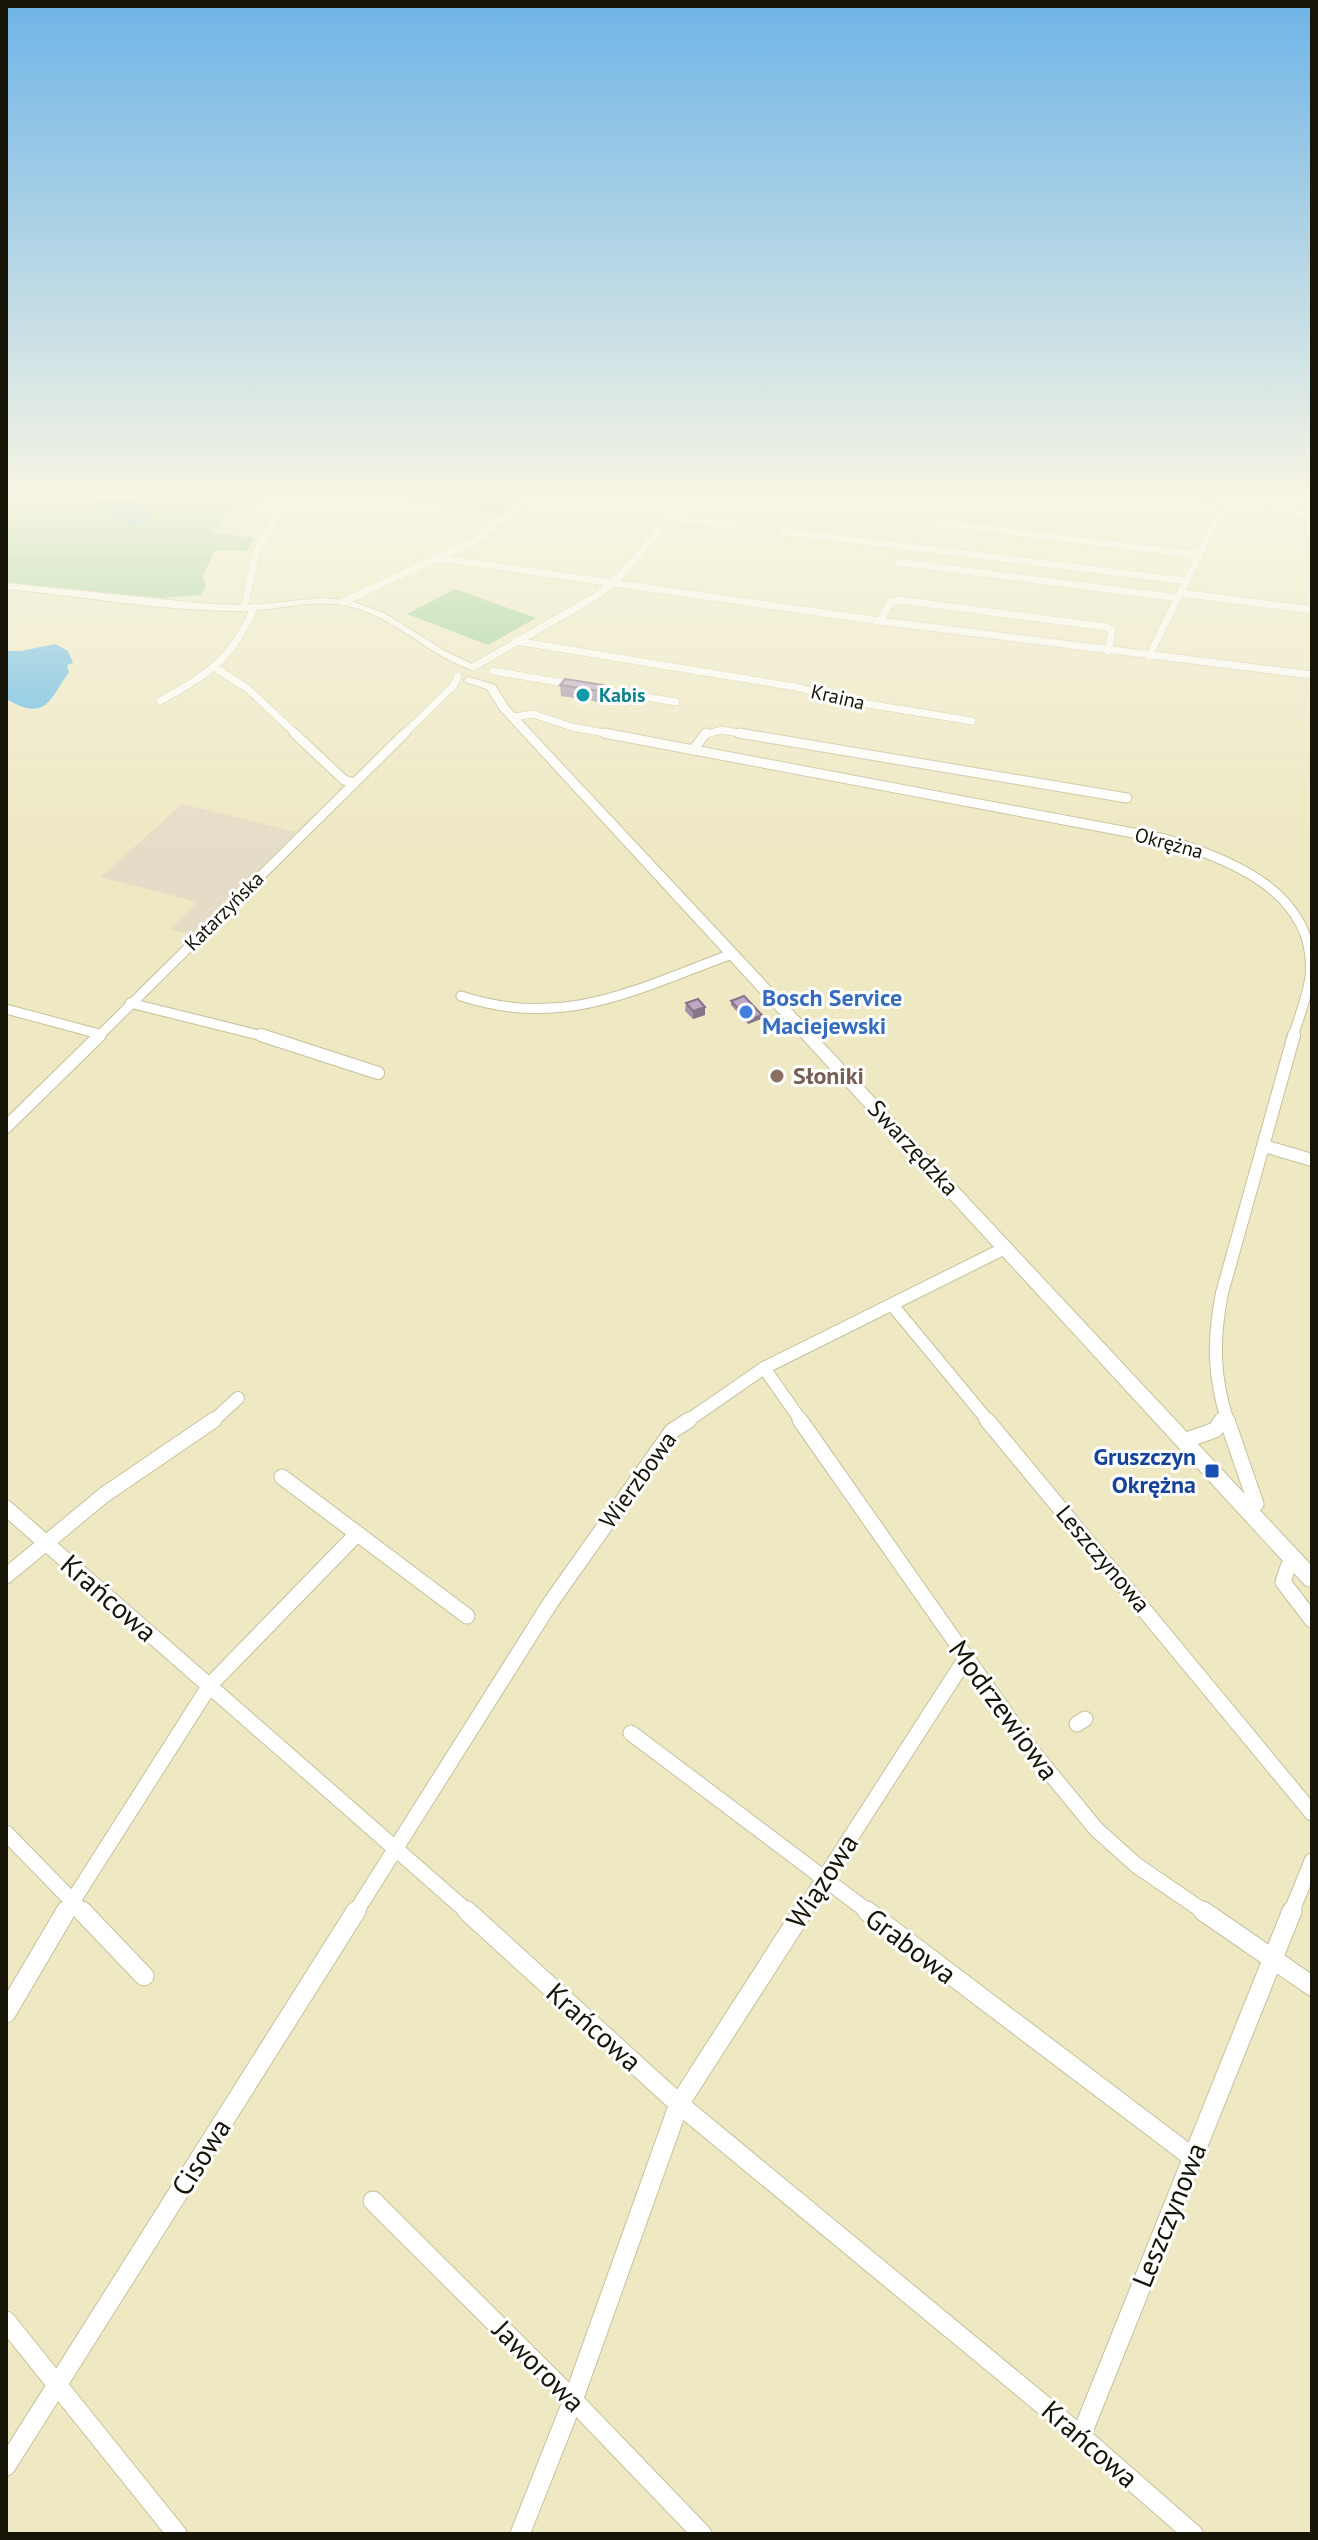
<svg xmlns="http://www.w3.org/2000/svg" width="1318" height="2540" viewBox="0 0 1318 2540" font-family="'PT Sans',sans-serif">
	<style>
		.industrial { fill: #e5dcc7 }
		.green { fill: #90cb8a }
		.water { fill: #57b5e6 }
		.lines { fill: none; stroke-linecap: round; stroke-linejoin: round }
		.minor-far4-casing { stroke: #c7c19c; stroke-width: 8 }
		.minor-far3-casing { stroke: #c7c19c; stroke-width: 11 }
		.minor-far2-casing { stroke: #c7c19c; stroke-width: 14 }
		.minor-far1-casing { stroke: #c7c19c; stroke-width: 17 }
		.minor-casing { stroke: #c7c19c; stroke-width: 21 }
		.tertiary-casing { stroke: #c7c19c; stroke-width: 2 }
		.minor-far4 { stroke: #fff; stroke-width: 7 }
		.minor-far3 { stroke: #fff; stroke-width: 9 }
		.minor-far2 { stroke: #fff; stroke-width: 12 }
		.minor-far1 { stroke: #fff; stroke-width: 15 }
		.minor { stroke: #fff; stroke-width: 19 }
		.tertiary { fill: #fff; fill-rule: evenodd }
		.wall { fill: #a490a9 }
		.shaded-wall { fill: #86758a }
		.building { fill: #bfa7c5; stroke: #86758a; stroke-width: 2 }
		.culture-dot { fill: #0f9aa8; stroke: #fff; stroke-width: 3 }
		.shop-dot { fill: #3f7fe0; stroke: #fff; stroke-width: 3 }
		.education-dot { fill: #8d6e63; stroke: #fff; stroke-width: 3 }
		.transit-dot { fill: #1a4fb4; stroke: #fff; stroke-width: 3 }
		.labels { text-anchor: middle; stroke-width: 6; stroke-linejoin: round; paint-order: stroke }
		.far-culture-label { font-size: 20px; font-weight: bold; fill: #0d838f; stroke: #fff; text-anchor: start }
		.far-street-label { font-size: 20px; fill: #161407; stroke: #fff }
		.shop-label { font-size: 24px; font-weight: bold; fill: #366cbe; stroke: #fff; text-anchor: start }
		.education-label { font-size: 24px; font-weight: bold; fill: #785e54; stroke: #fff; text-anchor: start }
		.street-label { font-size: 24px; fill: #161407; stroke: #fff }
		.transit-label { font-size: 24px; font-weight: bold; fill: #164399; stroke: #fff; text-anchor: end }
		.near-street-label { font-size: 28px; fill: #161407; stroke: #fff }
	</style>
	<rect width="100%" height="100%" fill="#eee8c3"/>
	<!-- industrial -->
	<polygon class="industrial" points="182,804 296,832 193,935 170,929 197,902 101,877"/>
	<!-- green -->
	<g class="green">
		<polygon points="6,498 261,498 252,511 230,509 212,532 254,538 246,551 215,550 203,576 206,586 201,595 161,598 6,584"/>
		<polygon points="400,498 518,498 502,514"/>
		<polygon points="455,589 536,618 488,645 407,614"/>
	</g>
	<!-- water -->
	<g class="water">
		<polygon points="84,498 132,498 153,514 135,528"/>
		<path d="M55,644l13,7 5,12 -6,2 2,7c-21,31 -24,49 -63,27v-48h15z"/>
	</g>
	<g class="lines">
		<!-- minor-far4 casing -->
		<g class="minor-far4-casing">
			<g id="minor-far4">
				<polyline points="1198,498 1225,501"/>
				<polyline points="1312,498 1312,612"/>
				<polyline points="1223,505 1312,515"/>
				<polyline points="670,518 732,525"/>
				<polyline points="933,522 1199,555"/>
				<polyline points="780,531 1186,581"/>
				<polyline points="438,558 880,621 1312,675"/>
				<polyline points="897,562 1178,598"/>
				<polyline points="1180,593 1312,610"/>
				<polyline points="343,602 477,539 526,498"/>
				<polyline points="244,608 257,550 287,498"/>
				<polyline points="880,621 890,602 899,600 1106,627 1112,630 1108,651"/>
				<polyline points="516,641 795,687 861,703 972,721"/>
				<polyline points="1149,656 1227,498"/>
				<polyline points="473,667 598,595 618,578 670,518 692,498"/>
				<polyline points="217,669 248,689 297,735"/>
				<polyline points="493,671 676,702"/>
				<path d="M160,701c47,-26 74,-43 94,-94"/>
				<polyline points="514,717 533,714 572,727 615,735"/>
				<polyline points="403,735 454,685 458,676"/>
				<polyline points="704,735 721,730 751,735"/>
			</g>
		</g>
		<!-- minor-far3 casing -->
		<g class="minor-far3-casing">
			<g id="minor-far3">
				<polyline points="294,733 344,780 354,783"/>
				<path d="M604,733l561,106c65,20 153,54 145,138 -3,20 -11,40 -17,60"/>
				<polyline points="739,733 1127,798"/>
				<polyline points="693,750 706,733"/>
				<path d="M461,996c103,34 175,-7 271,-42"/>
				<polyline points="130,1003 267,1037"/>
				<polyline points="6,1009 99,1034"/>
				<polyline points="98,1037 405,733"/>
			</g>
		</g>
		<!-- minor-far2 casing -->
		<g class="minor-far2-casing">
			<g id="minor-far2">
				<polyline points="261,1035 378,1073"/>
				<polyline points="6,1127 100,1035"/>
				<polyline points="1264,1146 1312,1160"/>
				<polyline points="893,1306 989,1422"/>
				<polyline points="764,1368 802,1422"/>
				<polyline points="212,1422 238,1398"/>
				<polyline points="686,1422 764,1368 1005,1248"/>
				<polyline points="1221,1422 1224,1417"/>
				<path d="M1228,1422c-15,-45 -15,-83 -6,-129l72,-258"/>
			</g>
		</g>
		<!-- minor-far1 casing -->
		<g class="minor-far1-casing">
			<g id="minor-far1">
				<polyline points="800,1420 1032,1751 1096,1829 1136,1865 1206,1913"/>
				<polyline points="987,1420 1312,1813"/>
				<polyline points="1227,1420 1256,1504 1247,1510"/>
				<polyline points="1184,1441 1215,1430 1222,1420"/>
				<polyline points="282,1477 467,1616"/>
				<polyline points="6,1508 469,1913"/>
				<polyline points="1296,1562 1288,1567 1283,1582 1312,1620"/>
				<polyline points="6,1576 104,1495 214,1420"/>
				<polyline points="1077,1724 1085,1719"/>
				<polyline points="631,1733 870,1913"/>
				<polyline points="6,1833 84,1913"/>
				<polyline points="65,1913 210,1685 357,1534"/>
				<polyline points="355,1913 551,1602 672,1431 689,1420"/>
				<polyline points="802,1913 966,1658"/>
				<polyline points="1291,1913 1312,1861"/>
			</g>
		</g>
		<!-- minor casing -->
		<g class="minor-casing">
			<g id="minor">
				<polyline points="82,1911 144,1976"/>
				<polyline points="467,1911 679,2104 1081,2436 1193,2534"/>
				<polyline points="867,1911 1192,2157"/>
				<polyline points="1203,1911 1312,1986"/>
				<polyline points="6,2013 66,1911"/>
				<polyline points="373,2201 573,2400 702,2534"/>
				<polyline points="6,2321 177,2534"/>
				<polyline points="1081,2436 1292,1911"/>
				<polyline points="6,2466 356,1911"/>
				<polyline points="520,2534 573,2400 679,2104 803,1911"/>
			</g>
		</g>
		<!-- tertiary casing -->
		<g class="tertiary-casing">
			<g id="tertiary">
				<path d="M6,583l203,21 43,1 69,-7 27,2 36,13 61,38 33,16 -5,3c-45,-14 -78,-54 -125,-64 -36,-8 -73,5 -110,5 -77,0 -155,-15 -232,-22z"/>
				<polygon points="469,677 495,685 508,706 1312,1566 1312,1588 1305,1585 500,710 487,689 465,682 464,680"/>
			</g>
		</g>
		<!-- minor-far4 -->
		<use href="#minor-far4" class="minor-far4"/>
		<!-- minor-far3 -->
		<use href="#minor-far3" class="minor-far3"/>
		<!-- minor-far2 -->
		<use href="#minor-far2" class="minor-far2"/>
		<!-- minor-far1 -->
		<use href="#minor-far1" class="minor-far1"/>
		<!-- minor -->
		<use href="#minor" class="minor"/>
		<!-- tertiary -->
		<use href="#tertiary" class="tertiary"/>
	</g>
	<!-- wall -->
	<g class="wall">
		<polygon points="560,685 603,685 603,696 599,702 561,696"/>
		<polygon points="731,1001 762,1015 761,1019 748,1024 731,1005"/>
		<polygon points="686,1003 705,1015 693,1019 685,1011"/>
	</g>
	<!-- shaded-wall -->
	<g class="shaded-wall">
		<polygon points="603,685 603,696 599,702 599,691"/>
		<polygon points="705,1007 705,1015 693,1019 693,1011"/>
		<polygon points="762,1015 761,1019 748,1024 749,1020"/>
	</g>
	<!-- building -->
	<g class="building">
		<polygon points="565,679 603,685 599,691 560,685"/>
		<polygon points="744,996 762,1015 749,1020 731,1001"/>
		<polygon points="698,999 705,1007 693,1011 686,1003"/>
	</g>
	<!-- sky -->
	<linearGradient id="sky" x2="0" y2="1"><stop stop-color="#6eb4e7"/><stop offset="0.58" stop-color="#f7f5e4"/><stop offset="1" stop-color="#f7f5e4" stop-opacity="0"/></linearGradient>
	<rect width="1318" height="853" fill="url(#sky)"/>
	<!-- markers -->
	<circle class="culture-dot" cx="583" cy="695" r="8"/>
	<circle class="shop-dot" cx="746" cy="1012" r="8"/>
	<circle class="education-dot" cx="777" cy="1076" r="8"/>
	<rect class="transit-dot" x="1204" y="1463" width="16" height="16" rx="4"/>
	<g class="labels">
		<!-- far-culture labels -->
		<g class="far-culture-label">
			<text x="599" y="702">Kabis</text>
		</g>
		<!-- far-street labels -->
		<g class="far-street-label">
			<text transform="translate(838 697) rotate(13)" y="7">Kraina</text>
			<text transform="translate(1169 843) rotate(15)" y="7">Okrężna</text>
			<text transform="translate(224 911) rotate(-45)" y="7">Katarzyńska</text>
		</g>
		<!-- shop labels -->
		<g class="shop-label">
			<text x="762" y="1006">Bosch Service<tspan x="762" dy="28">Maciejewski</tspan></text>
		</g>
		<!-- education labels -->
		<g class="education-label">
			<text x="793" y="1084">Słoniki</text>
		</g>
		<!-- street labels -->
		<g class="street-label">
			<text transform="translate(913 1148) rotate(47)" y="8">Swarzędzka</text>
			<text transform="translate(638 1480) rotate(-54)" y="8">Wierzbowa</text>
			<text transform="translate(1103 1559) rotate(50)" y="8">Leszczynowa</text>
		</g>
		<!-- transit labels -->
		<g class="transit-label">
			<text x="1196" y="1465">Gruszczyn<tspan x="1196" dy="28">Okrężna</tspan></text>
		</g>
		<!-- near-street labels -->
		<g class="near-street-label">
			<text transform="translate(109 1598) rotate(41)" y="10">Krańcowa</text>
			<text transform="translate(1004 1710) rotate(54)" y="10">Modrzewiowa</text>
			<text transform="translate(822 1881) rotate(-57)" y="10">Wiązowa</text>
			<text transform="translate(911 1946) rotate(37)" y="10">Grabowa</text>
			<text transform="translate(594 2027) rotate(42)" y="10">Krańcowa</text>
			<text transform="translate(201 2157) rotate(-58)" y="10">Cisowa</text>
			<text transform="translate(1169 2215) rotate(-68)" y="10">Leszczynowa</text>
			<text transform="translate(539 2366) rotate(45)" y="10">Jaworowa</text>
			<text transform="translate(1090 2444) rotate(41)" y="10">Krańcowa</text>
		</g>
	</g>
	<!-- border -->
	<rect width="1318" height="2540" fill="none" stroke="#161407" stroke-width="16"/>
</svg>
